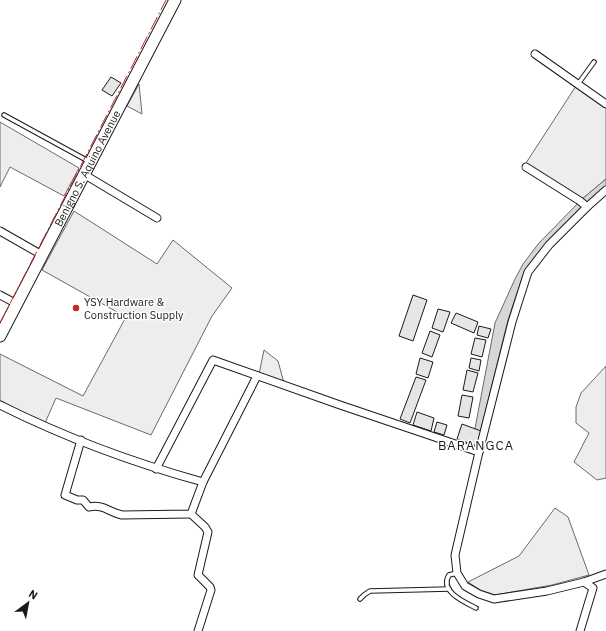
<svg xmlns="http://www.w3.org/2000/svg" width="606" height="631" viewBox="0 0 606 631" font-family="'IBM Plex Sans',sans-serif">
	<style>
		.built { fill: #ededed; stroke: #6a6a6a }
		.water { fill: #d7d7d7; stroke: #6a6a6a }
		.building { fill: #e6e6e6; stroke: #1a1a1a }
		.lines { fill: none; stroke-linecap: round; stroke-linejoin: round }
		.service-casing { stroke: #1a1a1a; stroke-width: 5.5 }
		.minor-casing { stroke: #1a1a1a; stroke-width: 9 }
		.primary-casing { stroke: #1a1a1a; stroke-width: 13 }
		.service { stroke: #fff; stroke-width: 3.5 }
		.minor { stroke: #fff; stroke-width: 7 }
		.primary { stroke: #fff; stroke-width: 11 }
		.power { stroke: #c62828; stroke-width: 1; stroke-dasharray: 14 3 2 3; stroke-linecap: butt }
		.poi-dot { fill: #c62828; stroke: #fff; stroke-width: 1.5 }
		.labels { text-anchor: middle; stroke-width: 3; stroke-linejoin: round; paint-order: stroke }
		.street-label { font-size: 11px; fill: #1a1a1a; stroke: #fff }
		.poi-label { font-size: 11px; fill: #1a1a1a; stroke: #fff; text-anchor: start }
		.quarter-label { font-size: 13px; letter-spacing: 1px; fill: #1a1a1a; stroke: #fff }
	</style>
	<rect width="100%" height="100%" fill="#fff"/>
	<!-- built -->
	<g class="built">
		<polygon points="139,84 142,114 127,106"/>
		<polygon points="576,86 606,107 606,179 582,199 526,163"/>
		<polygon points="0,122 79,168 64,196 10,167 0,187"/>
		<polygon points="74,211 157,264 173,240 232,288 212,316 151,435 56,398 45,423 27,416 0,400 0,354 83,396 126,317 42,270"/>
		<polygon points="264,350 278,361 284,383 259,374"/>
		<polygon points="606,366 606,478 597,480 574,462 589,433 576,423 576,407 581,393"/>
		<polygon points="555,508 568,517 589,575 552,585 495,595 480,590 468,582 519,556"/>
	</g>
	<!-- water -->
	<polygon class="water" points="606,179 606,187 541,251 524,272 508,320 475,453 469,453 472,444 495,323 515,279 523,264 539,243 582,199"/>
	<!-- building -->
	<g class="building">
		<polygon points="111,77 121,83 112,96 102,90"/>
		<polygon points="413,295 427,300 413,341 399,336"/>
		<polygon points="438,309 450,312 443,332 432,328"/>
		<polygon points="456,313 478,322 474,333 451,323"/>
		<polygon points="479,326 491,329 488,338 477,335"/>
		<polygon points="430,331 440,335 432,357 422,353"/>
		<polygon points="475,338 486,340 482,357 471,354"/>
		<polygon points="420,358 433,362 428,378 416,374"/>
		<polygon points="471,358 481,360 479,371 469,368"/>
		<polygon points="467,370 478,373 473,392 463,390"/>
		<polygon points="416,377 426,380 410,423 400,419"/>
		<polygon points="462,395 473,397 469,418 458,416"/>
		<polygon points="417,412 434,418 431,431 413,425"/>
		<polygon points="437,422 447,425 444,435 434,432"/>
		<polygon points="462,424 481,431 477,446 457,439"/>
	</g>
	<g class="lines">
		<!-- service casing -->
		<g class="service-casing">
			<g id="service">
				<polyline points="578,84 594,62"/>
				<polyline points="4,115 90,162"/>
				<path d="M457,573l-8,2c-10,16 15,27 27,33"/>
				<polyline points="360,599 364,595 370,591 449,589"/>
			</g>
		</g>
		<!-- minor casing -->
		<g class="minor-casing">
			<g id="minor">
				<polyline points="535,54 606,104"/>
				<polyline points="526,167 580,201 587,207"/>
				<polyline points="85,175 157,218"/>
				<polyline points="606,190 587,207 549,245 528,272 512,322 479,452 455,555 457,573 465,586 479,594 494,599 547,591 584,582 606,574"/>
				<polyline points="0,231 42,255"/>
				<polyline points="0,295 17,304"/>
				<path d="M0,405c64,32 134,58 203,77"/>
				<path d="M81,440l-16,55 12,5h6l6,7c15,-3 19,5 33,8l69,-1 12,-32 54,-106"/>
				<polyline points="156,469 213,360 340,405 479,452"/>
				<polyline points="191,514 205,527 208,532 198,575 210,587 211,590 198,631"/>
				<polyline points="580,631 593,588 584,582"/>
			</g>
		</g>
		<!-- primary casing -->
		<g class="primary-casing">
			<g id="primary">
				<path id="s1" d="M0,336l175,-336"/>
			</g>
		</g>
		<!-- service -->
		<use href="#service" class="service"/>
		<!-- minor -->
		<use href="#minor" class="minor"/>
		<!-- primary -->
		<use href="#primary" class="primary"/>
		<!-- power -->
		<polyline class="power" points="0,323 166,0"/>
	</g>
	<!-- markers -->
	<circle class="poi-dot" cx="76" cy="308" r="4"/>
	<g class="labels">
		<!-- street labels -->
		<g class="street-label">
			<text dy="4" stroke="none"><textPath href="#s1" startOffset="189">Benigno S. Aquino Avenue</textPath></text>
		</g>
		<!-- poi labels -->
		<g class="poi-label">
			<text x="84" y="306">YSY Hardware &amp;<tspan x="84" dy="13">Construction Supply</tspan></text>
		</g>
		<!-- quarter labels -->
		<g class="quarter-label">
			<text x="476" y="450">BARANGCA</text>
		</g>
	</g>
	<!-- north arrow -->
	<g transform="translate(28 603) rotate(32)" stroke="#ffffff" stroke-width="3" paint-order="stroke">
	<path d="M0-3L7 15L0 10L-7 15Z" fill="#1a1a1a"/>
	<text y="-6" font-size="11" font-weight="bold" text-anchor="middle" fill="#1a1a1a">N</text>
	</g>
</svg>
